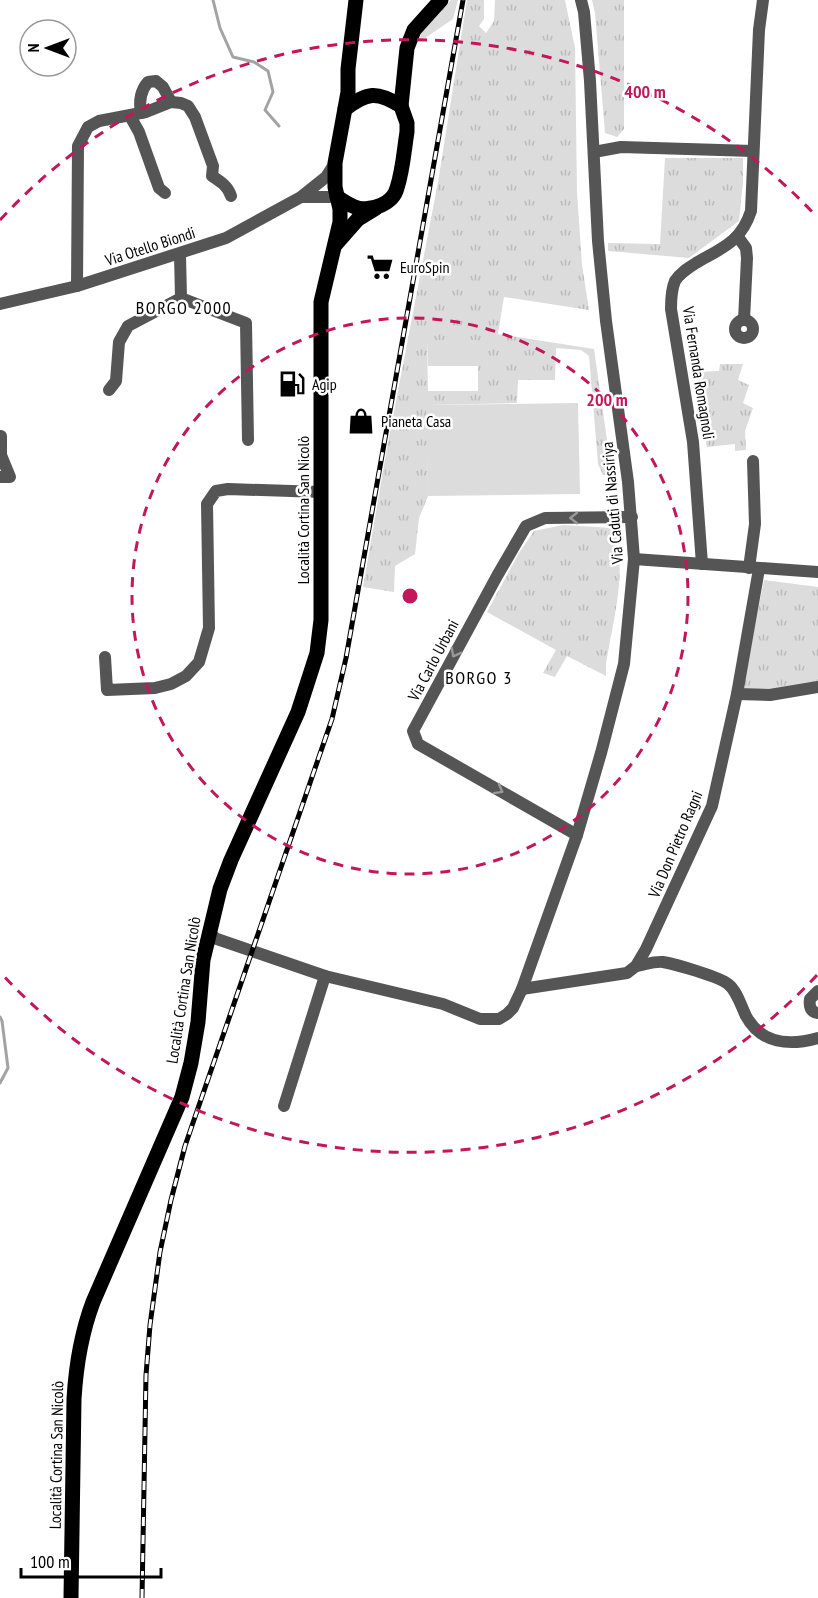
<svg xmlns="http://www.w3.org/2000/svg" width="818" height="1598" viewBox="0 0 818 1598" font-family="'PT Sans Narrow',sans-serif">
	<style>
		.grass { fill: url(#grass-tufts); fill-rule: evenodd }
		.park { fill: #dcdcdc }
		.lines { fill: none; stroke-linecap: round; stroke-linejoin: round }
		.stream { stroke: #a3a3a3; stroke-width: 3 }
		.minor { stroke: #555; stroke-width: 12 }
		.major { stroke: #000; stroke-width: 15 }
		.rail-casing { stroke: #000; stroke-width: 5 }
		.rail { stroke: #fff; stroke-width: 3; stroke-dasharray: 9; stroke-linecap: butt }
		.oneway { stroke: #999 }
		.ring { fill: none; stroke: #c2185b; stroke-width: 3; stroke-dasharray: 10 8 }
		.labels { text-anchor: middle; stroke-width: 5; stroke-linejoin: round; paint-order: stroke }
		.street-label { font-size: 16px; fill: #000; stroke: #fff }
		.poi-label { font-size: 16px; fill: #000; stroke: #fff; text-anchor: start }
		.neighbourhood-label { font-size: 18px; letter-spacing: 1.5px; fill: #000; stroke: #fff }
		.centre { fill: #c2185b; stroke: #fff; stroke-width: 3 }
		.ring-label { font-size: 18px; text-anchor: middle; font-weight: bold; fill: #c2185b; stroke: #fff; stroke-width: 5; stroke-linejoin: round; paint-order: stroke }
	</style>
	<defs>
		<pattern id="grass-tufts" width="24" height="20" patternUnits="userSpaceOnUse" patternTransform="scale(1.5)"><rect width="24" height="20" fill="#dcdcdc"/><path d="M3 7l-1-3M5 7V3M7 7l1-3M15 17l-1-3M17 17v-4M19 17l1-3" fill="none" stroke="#bbb"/></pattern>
	</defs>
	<rect width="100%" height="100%" fill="#fff"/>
	<!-- grass -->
	<g class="grass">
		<polygon points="451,0 458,0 453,19 418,43 423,29"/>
		<path d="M467,0h17v19l-5,7 7,7 8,-12 1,-21h70l10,48 2,145 5,72 7,45 -85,-13 -6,37 96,15 18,126h-9l-5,-11 -9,-108 -8,-6 -25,-2 -1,32h-37l-1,23 -90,2 1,91 -9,22 -4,36 -20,12 -1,26 -31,-5 24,-139 51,-266zM478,340v51h-50l-1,-50z"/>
		<polygon points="592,0 624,0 624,129 617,137 605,133 595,13"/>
		<polygon points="665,158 743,158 743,182 739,221 689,258 608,251 608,243 660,244"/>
		<polygon points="720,364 743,364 738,380 749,385 743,403 753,408 745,431 746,450 735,451 735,444 707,447 696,372 719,371"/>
		<path d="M563,525l51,3c14,43 -1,92 -8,136v12l-39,-20 -12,21 -12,-4 13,-23 -69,-38 32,-59 15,-22z"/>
		<polygon points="764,580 818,587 818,684 778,691 742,690"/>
	</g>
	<!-- park -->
	<g class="park">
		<polygon points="427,340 478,340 478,366 428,366"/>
		<polygon points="578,403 580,494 428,496 426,405"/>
	</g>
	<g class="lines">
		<!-- stream -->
		<g class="stream">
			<polyline points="213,0 220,28 233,57 254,62 268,71 273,92 265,110 279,126"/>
			<polyline points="0,1017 2,1021 8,1068 0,1083"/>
		</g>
		<!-- minor -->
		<g class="minor">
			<path d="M141,113c-2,-11 -1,-22 7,-31l8,-1 7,6 8,15"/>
			<polyline points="130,116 139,132 159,188 165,193"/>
			<polyline points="594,152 621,147 753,151"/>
			<polyline points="303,197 337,197"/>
			<polyline points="738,237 746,248 747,258 744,320"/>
			<path d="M77,286l1,-140 10,-19 11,-6 47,-9 25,-10 10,1 7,3 7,11 18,49 -1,10c9,6 16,10 19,20"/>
			<polyline points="181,298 246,323 248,440"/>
			<polyline points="0,304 77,286 226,238 301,197 326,177 335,163"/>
			<circle cx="744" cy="329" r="9"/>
			<polyline points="109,390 116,381 119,342 128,326 181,298 180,255"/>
			<polyline points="0,477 10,477 1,455 1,436"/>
			<polyline points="634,559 818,572"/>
			<path d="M702,564l-9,-122 -22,-133c0,-9 0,-19 4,-28 5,-8 13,-13 21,-18 26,-15 45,-21 55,-52l8,-181 4,-30"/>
			<polyline points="749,568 755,524 753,461"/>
			<polyline points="105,657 107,690 155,688 171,684 186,676 199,662 209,628 207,504 216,491 228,489 321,492"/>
			<polyline points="737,694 770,695 818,687"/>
			<polyline points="577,835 418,744 413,731 497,576 526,526 545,518 632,517"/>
			<polyline points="208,933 217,939 325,976 443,1004 480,1019 499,1019 507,1014 513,1008 522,989 577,835 601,753 624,664 634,559 628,482 606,321 598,241 590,81 584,12 581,0"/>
			<path d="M636,966c8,-1 18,-5 27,-4 12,2 57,15 65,22 9,7 13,22 18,32 15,28 44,30 72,22"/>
			<polyline points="522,989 627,973 636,966 646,949 712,806 737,694 759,569"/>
			<path d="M818,991l-8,8c-1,7 0,13 8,14"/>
			<polyline points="284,1106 325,976"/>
		</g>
		<!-- major -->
		<g class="major">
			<polyline points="401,106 407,48 414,30 441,0"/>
			<path d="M337,197c7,4 13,9 21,11 14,3 35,-4 39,-20 6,-18 7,-38 10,-56v-9l-6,-17c-24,-15 -34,-14 -56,3"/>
			<polyline points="336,244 358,219 376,208"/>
			<path d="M71,1598l3,-199c2,-34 7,-65 19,-97l89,-205 9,-34 7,-41 5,-62 17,-71 11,-29 67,-148 19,-59 4,-33v-318l19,-80v-13l-5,-22v-24l13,-71v-23l8,-69"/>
		</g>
		<!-- rail casing -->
		<g class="rail-casing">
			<polyline id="rail" points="142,1598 146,1375 150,1325 160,1252 171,1200 185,1146 332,719 346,658 463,0"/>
		</g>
		<!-- rail -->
		<use href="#rail" class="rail"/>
	</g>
	<!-- one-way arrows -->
	<defs><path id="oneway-chevron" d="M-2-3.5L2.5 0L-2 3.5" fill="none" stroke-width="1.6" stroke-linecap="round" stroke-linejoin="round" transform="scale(1.5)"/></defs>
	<g class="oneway">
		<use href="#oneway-chevron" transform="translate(574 518) rotate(180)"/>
		<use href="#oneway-chevron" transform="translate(455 653) rotate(118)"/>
		<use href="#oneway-chevron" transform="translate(499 790) rotate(29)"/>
	</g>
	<!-- distance rings -->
	<g class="ring">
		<circle cx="410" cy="596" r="278"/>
		<path d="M817 975A556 556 0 0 1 0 972M0 220A556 556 0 0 1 817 217"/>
	</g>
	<!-- icons -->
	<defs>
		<g id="supermarket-bare" transform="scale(2.07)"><path d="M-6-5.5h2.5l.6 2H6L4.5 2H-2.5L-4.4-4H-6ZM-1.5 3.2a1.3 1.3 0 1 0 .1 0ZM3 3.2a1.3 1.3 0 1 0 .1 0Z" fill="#000" stroke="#fff" stroke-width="2.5" paint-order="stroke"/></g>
		<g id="fuel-bare" transform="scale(2.07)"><path d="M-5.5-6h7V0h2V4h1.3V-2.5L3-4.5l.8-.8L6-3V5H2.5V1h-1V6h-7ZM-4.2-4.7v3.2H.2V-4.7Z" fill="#000" stroke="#fff" stroke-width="2.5" paint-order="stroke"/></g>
		<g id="shop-bare" transform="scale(2.07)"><path d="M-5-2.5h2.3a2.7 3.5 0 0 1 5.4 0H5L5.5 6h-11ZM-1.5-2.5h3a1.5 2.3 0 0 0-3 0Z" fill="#000" stroke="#fff" stroke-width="2.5" paint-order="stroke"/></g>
	</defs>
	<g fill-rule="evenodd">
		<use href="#supermarket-bare" x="380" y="267"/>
		<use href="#fuel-bare" x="292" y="384"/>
		<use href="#shop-bare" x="361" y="421"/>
	</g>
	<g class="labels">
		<!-- street labels -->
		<g class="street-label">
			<text transform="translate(150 246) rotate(-18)" y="6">Via Otello Biondi</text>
			<text transform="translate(699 373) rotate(81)" y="6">Via Fernanda Romagnoli</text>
			<text transform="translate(612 503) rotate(-95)" y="6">Via Caduti di Nassiriya</text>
			<text transform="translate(303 510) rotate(-90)" y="6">Località Cortina San Nicolò</text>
			<text transform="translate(433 660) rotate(-62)" y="6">Via Carlo Urbani</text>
			<text transform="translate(675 844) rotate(-67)" y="6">Via Don Pietro Ragni</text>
			<text transform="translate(183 990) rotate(-81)" y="6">Località Cortina San Nicolò</text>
			<text transform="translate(56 1455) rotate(-89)" y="6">Località Cortina San Nicolò</text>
		</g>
		<!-- poi labels -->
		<g class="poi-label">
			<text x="400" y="273">EuroSpin</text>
			<text x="312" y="390">Agip</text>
			<text x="381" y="427">Pianeta Casa</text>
		</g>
		<!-- neighbourhood labels -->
		<g class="neighbourhood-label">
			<text x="184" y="314">BORGO 2000</text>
			<text x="479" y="684">BORGO 3</text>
		</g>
	</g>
	<circle cx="410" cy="596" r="9" class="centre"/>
	<g class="ring-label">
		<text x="645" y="98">400 m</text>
		<text x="607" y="406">200 m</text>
	</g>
	<!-- north arrow -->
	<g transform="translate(48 48) rotate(270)"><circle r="28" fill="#ffffff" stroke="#999999" stroke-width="1.5"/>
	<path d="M0-4.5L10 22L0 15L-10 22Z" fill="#000000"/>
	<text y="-9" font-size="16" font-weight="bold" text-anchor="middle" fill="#000000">N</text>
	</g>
	<!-- scale -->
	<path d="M21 1568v9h140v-9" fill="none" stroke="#000000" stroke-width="3"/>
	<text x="30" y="1568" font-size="18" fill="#000000" stroke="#ffffff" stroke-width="4.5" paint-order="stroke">100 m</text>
</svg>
